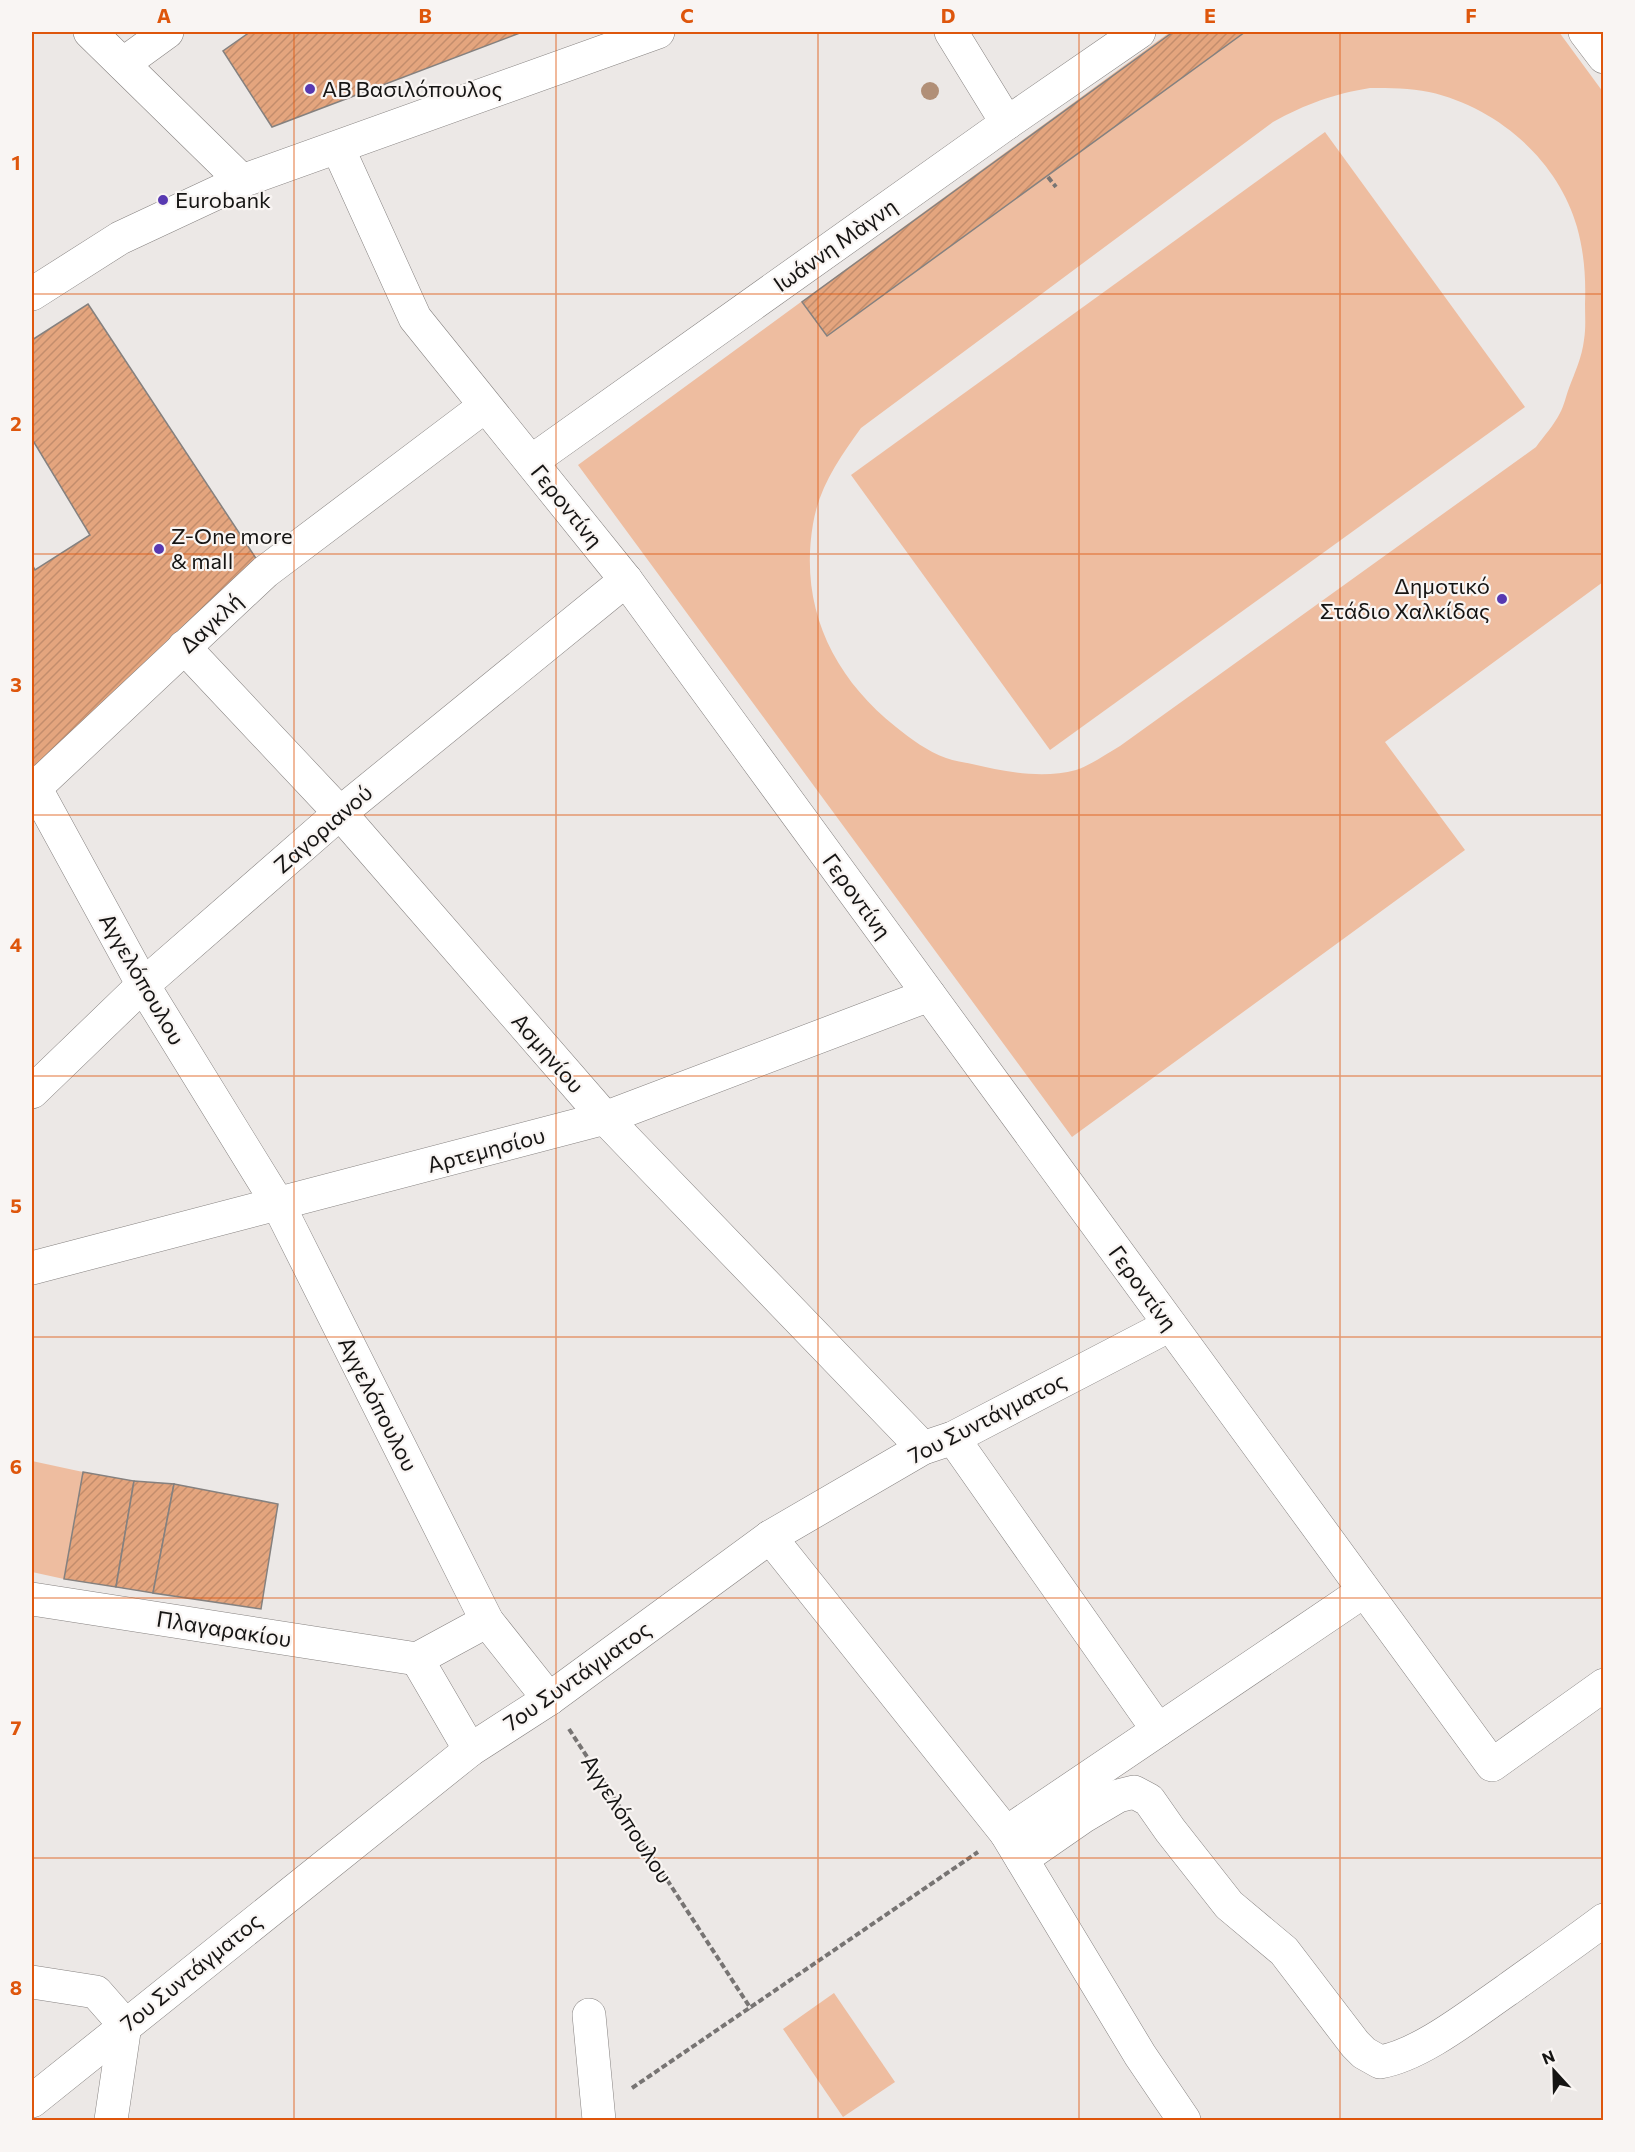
<svg xmlns="http://www.w3.org/2000/svg" width="1635" height="2152" viewBox="0 0 1635 2152" font-family="Commissioner,sans-serif">
	<style>
		.grass { fill: #eebda0; fill-rule: evenodd }
		.building { fill: url(#building-hatch); stroke: #85817f; stroke-width: 1.5 }
		.lines { fill: none; stroke-linecap: round; stroke-linejoin: round }
		.minor-casing { stroke: #868280; stroke-width: 34 }
		.major-casing { stroke: #868280; stroke-width: 34 }
		.path { stroke: #777473; stroke-width: 4; stroke-dasharray: 6 3; stroke-linecap: butt }
		.minor { stroke: #fff; stroke-width: 33 }
		.major { stroke: #fff; stroke-width: 33 }
		.tree { fill: #b18f77 }
		.grid { fill: none; stroke: #de560c; stroke-width: 1.5; stroke-opacity: 0.55 }
		.poi-dot { fill: #5839b1; stroke: #f9f5f3; stroke-width: 2 }
		.labels { text-anchor: middle; stroke-width: 4.5; stroke-linejoin: round; paint-order: stroke }
		.poi-label { font-size: 22px; fill: #161514; stroke: #f9f5f3; text-anchor: start }
		.street-label { font-size: 22px; fill: #161514; stroke: #f9f5f3 }
		.neatline { fill: none; stroke: #de560c; stroke-width: 2 }
		.grid-label { font-size: 20px; text-anchor: middle; font-weight: bold; fill: #de560c }
	</style>
	<defs>
		<pattern id="building-hatch" width="6" height="6" patternUnits="userSpaceOnUse" patternTransform="scale(1.5)"><rect width="6" height="6" fill="#e4a57e"/><path d="M-1 1l2-2M0 6l6-6M5 7l2-2" fill="none" stroke="#c38d6c"/></pattern>
	</defs>
	<rect width="100%" height="100%" fill="#ece8e6"/>
	<!-- grass -->
	<g class="grass">
		<path d="M1170,32h3l-371,270 25,34 418,-304h314l44,60v490l-218,160 80,108 -393,287 -494,-672zM1370,88c20,0 40,0 59,4 68,15 129,68 148,135 7,25 9,50 8,77 0,12 1,24 -1,36 -2,17 -9,32 -15,48 -3,8 -5,18 -9,25 -6,12 -16,23 -24,34l-416,299c-14,8 -29,19 -44,24 -33,9 -71,2 -104,-6 -8,-2 -18,-3 -26,-6 -19,-7 -35,-19 -50,-31 -64,-51 -97,-121 -83,-203 6,-37 27,-67 48,-96l412,-306c33,-18 60,-28 97,-34z"/>
		<polygon points="1325,132 1525,407 1050,750 851,475"/>
		<polygon points="32,1461 83,1472 64,1579 32,1572"/>
		<polygon points="834,1993 895,2082 843,2117 783,2029"/>
	</g>
	<!-- building -->
	<g class="building">
		<polygon points="250,32 519,32 520,33 272,127 223,51"/>
		<polygon points="1173,32 1245,32 827,336 802,302"/>
		<polygon points="88,304 265,572 32,782 32,564 35,570 90,535 32,439 32,340"/>
		<polygon points="83,1472 134,1481 116,1587 64,1579"/>
		<polygon points="134,1481 174,1484 153,1593 116,1587"/>
		<polygon points="174,1484 278,1504 261,1609 153,1593"/>
	</g>
	<g class="lines">
		<!-- minor casing -->
		<g class="minor-casing">
			<g id="minor">
				<polyline points="90,32 242,181"/>
				<polyline points="951,32 1007,123"/>
				<polyline points="1585,32 1604,57"/>
				<polyline points="123,64 167,32"/>
				<polyline points="338,148 415,318 626,580 1492,1765 1604,1685"/>
				<polyline points="532,461 1007,123 1139,32"/>
				<polyline points="184,647 340,813 605,1118 923,1448"/>
				<polyline points="32,782 143,985 278,1204 487,1621 549,1699"/>
				<polyline points="35,788 265,572 485,406"/>
				<polyline points="32,1092 143,985 340,813 626,580"/>
				<polyline points="32,1268 605,1118 929,995"/>
				<polyline points="953,1438 1158,1730"/>
				<polyline points="770,1537 1006,1833 1140,2055 1184,2120"/>
				<polyline points="32,1599 417,1659 487,1621"/>
				<polyline points="417,1659 470,1750"/>
				<polyline points="1006,1833 1364,1591"/>
				<path d="M1022,1859l62,-43 34,-20 16,-4 15,8 21,30 59,75 55,46 71,93 9,9 16,9c41,-7 92,-48 127,-72 32,-23 65,-46 97,-70"/>
				<polyline points="32,1982 96,1992 125,2025 111,2120"/>
				<polyline points="589,2015 599,2120"/>
				<polyline points="32,2101 470,1750 549,1699 770,1537 923,1448 953,1438 1170,1325"/>
			</g>
		</g>
		<!-- major casing -->
		<g class="major-casing">
			<polyline id="major" points="32,294 120,238 242,181 658,32"/>
		</g>
		<!-- path -->
		<g class="path">
			<polyline points="1048,177 1056,187"/>
			<polyline points="569,1729 751,2009"/>
			<polyline points="632,2088 978,1852"/>
		</g>
		<!-- minor -->
		<use href="#minor" class="minor"/>
		<!-- major -->
		<use href="#major" class="major"/>
	</g>
	<!-- trees -->
	<circle class="tree" cx="930" cy="91" r="9"/>
	<!-- grid -->
	<path class="grid" d="M294,32v2088M556,32v2088M818,32v2088M1079,32v2088M1340,32v2088M32,294h1572M32,554h1572M32,815h1572M32,1076h1572M32,1337h1572M32,1598h1572M32,1858h1572"/>
	<!-- markers -->
	<g class="poi-dot">
		<circle cx="310" cy="89" r="6"/>
		<circle cx="163" cy="200" r="6"/>
		<circle cx="159" cy="549" r="6"/>
		<circle cx="1502" cy="599" r="6"/>
	</g>
	<g class="labels">
		<!-- poi labels -->
		<g class="poi-label">
			<text x="322" y="97">ΑΒ Βασιλόπουλος</text>
			<text x="175" y="208">Eurobank</text>
			<text x="171" y="544">Z-One more<tspan x="171" dy="25">&amp; mall</tspan></text>
			<text x="1490" y="594" text-anchor="end">Δημοτικό<tspan x="1490" dy="25">Στάδιο Χαλκίδας</tspan></text>
		</g>
		<!-- street labels -->
		<g class="street-label">
			<text transform="translate(835 245) rotate(-35)" y="8">Ιωάννη Μὰγνη</text>
			<text transform="translate(567 506) rotate(51)" y="8">Γεροντίνη</text>
			<text transform="translate(211 623) rotate(-43)" y="8">Δαγκλή</text>
			<text transform="translate(323 829) rotate(-41)" y="8">Ζαγοριανού</text>
			<text transform="translate(857 896) rotate(54)" y="8">Γεροντίνη</text>
			<text transform="translate(142 979) rotate(60)" y="8">Αγγελόπουλου</text>
			<text transform="translate(548 1053) rotate(49)" y="8">Ασμηνίου</text>
			<text transform="translate(486 1150) rotate(-15)" y="8">Αρτεμησίου</text>
			<text transform="translate(1143 1288) rotate(54)" y="8">Γεροντίνη</text>
			<text transform="translate(378 1404) rotate(63)" y="8">Αγγελόπουλου</text>
			<text transform="translate(987 1418) rotate(-27)" y="8">7ου Συντάγματος</text>
			<text transform="translate(224 1629) rotate(9)" y="8">Πλαγαρακίου</text>
			<text transform="translate(577 1676) rotate(-35)" y="8">7ου Συντάγματος</text>
			<text transform="translate(627 1819) rotate(57)" y="8">Αγγελόπουλου</text>
			<text transform="translate(191 1972) rotate(-39)" y="8">7ου Συντάγματος</text>
		</g>
	</g>
	<!-- border -->
	<rect width="1635" height="2152" fill="none" stroke="#f9f5f3" stroke-width="66"/>
	<!-- north arrow -->
	<g transform="translate(1554 2071) rotate(338)" stroke="#f9f5f3" stroke-width="4.5" paint-order="stroke">
	<path d="M0-4.5L10 22L0 15L-10 22Z" fill="#161514"/>
	<text y="-9" font-size="16" font-weight="bold" text-anchor="middle" fill="#161514">N</text>
	</g>
	<rect x="33" y="33" width="1569" height="2086" class="neatline"/>
	<g class="grid-label">
		<text x="164" y="23">A</text>
		<text x="425" y="23">B</text>
		<text x="687" y="23">C</text>
		<text x="948" y="23">D</text>
		<text x="1210" y="23">E</text>
		<text x="1471" y="23">F</text>
		<text x="16" y="170">1</text>
		<text x="16" y="431">2</text>
		<text x="16" y="692">3</text>
		<text x="16" y="952">4</text>
		<text x="16" y="1213">5</text>
		<text x="16" y="1474">6</text>
		<text x="16" y="1735">7</text>
		<text x="16" y="1995">8</text>
	</g>
</svg>
